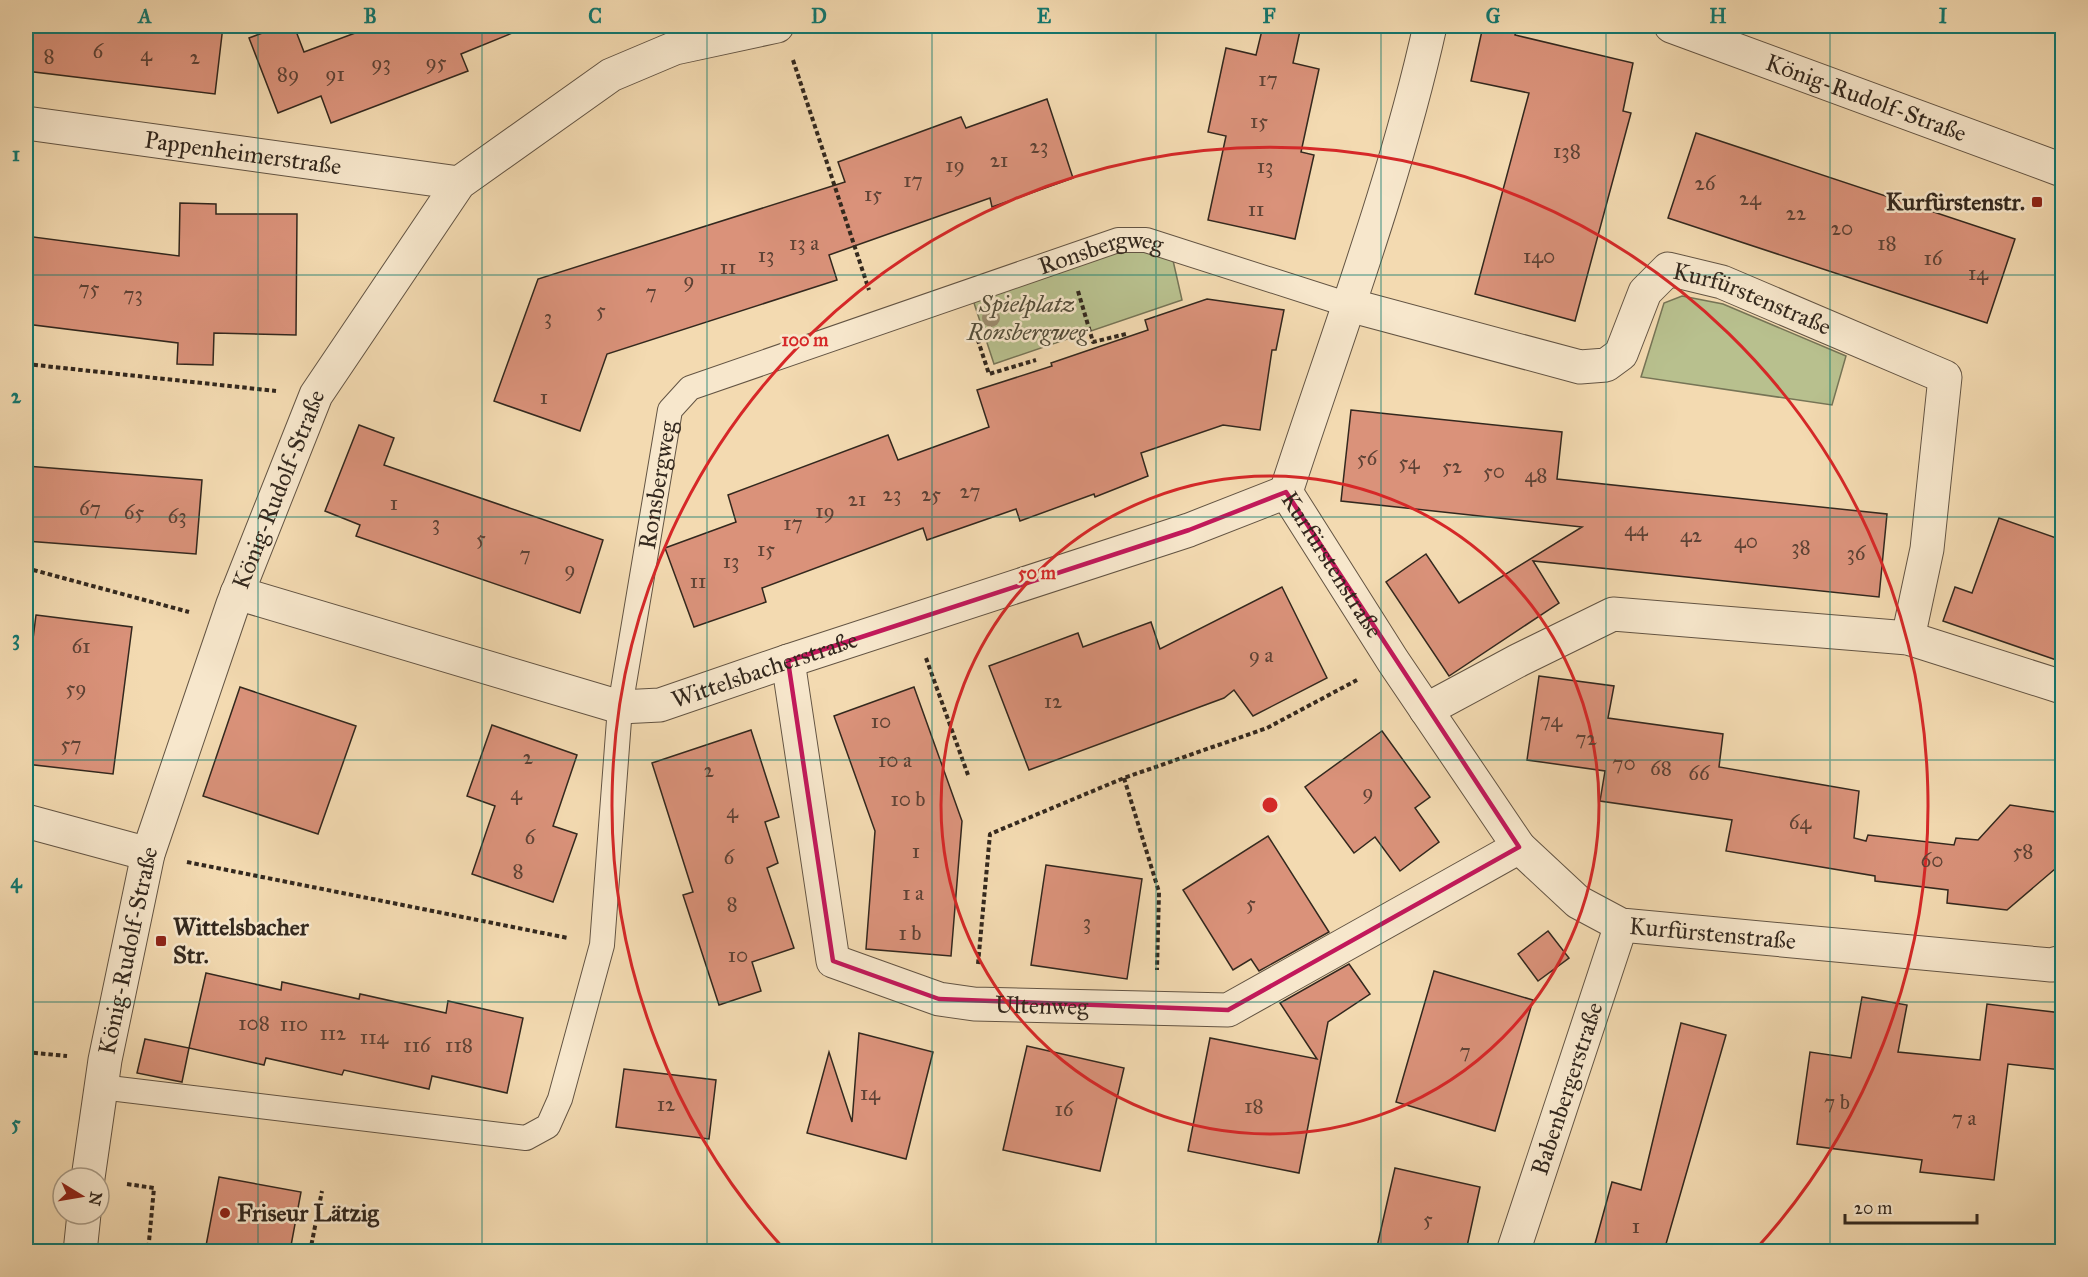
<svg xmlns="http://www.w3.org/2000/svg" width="2088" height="1277" viewBox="0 0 2088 1277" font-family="'IM FELL Great Primer',serif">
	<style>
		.green { fill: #b8c08e; stroke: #767456; stroke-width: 1.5 }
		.building { fill: #da927a; stroke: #33281e; stroke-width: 1.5 }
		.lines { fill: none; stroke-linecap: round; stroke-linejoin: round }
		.lane-casing { stroke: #635443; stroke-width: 26 }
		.street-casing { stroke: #635443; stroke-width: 35 }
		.path { stroke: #33281e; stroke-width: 4; stroke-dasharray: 4.5 3; stroke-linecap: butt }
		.lane { stroke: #f7e7cc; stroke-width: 24 }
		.street { stroke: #f7e7cc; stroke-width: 33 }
		.tree { fill: #9c8d70 }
		.marked { fill: none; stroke: #c2185b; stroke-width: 4.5; stroke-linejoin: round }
		.grid { fill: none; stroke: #0f766e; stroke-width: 1.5; stroke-opacity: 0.55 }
		.ring { fill: none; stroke: #d62828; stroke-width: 3 }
		.poi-dot { fill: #8f2418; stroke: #f7e7cc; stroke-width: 2 }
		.labels { text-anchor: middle; stroke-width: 5; stroke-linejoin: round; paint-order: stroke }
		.number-label { font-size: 21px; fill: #5d4235 }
		.street-label { font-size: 24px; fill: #33281e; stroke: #f7e7cc }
		.poi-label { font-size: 24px; font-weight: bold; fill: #33281e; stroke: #f7e7cc; text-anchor: start }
		.park-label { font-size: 24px; font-style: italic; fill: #544e3a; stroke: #f7e7cc }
		.centre { fill: #d62828; stroke: #f7e7cc; stroke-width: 3 }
		.ring-label { font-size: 18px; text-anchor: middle; font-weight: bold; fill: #d62828; stroke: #f7e7cc; stroke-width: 5; stroke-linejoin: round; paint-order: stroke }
		.neatline { fill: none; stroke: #0f766e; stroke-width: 2 }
		.grid-label { font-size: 20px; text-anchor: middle; font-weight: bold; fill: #0f766e }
	</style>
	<rect width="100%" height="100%" fill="#f3dab1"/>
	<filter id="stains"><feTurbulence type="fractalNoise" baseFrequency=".00333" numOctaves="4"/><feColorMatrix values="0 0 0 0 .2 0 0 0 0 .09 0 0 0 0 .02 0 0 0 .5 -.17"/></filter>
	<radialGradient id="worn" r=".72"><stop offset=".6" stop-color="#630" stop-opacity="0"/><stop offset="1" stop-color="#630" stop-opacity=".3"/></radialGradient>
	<!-- green -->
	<g class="green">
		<polygon points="1123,249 1172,256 1182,300 994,364 973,300"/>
		<polygon points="1682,296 1723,304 1846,356 1832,405 1641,377 1664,303"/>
	</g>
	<!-- building -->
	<g class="building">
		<polygon points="26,26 223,26 215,94 26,71"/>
		<polygon points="281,26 294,26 304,52 374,26 527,26 527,27 461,54 468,71 331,123 321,96 278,113 249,38"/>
		<polygon points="1263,26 1301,26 1293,63 1319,69 1301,152 1314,155 1295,239 1208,220 1226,136 1208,132 1226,48 1256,55"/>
		<polygon points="1483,26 1517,26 1515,35 1633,63 1623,111 1631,113 1575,321 1475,294 1529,93 1471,81"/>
		<polygon points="1047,99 1073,178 992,207 990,198 829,255 837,280 607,354 580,431 494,401 538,279 845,182 838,162 961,117 966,128"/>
		<polygon points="1696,133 2015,239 1987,323 1668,218"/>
		<polygon points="180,203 216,204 216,214 297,214 296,335 214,333 213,365 177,364 178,343 26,324 26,236 179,256"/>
		<polygon points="1207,299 1284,310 1276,350 1272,350 1260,430 1223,425 1141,453 1148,476 1095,497 1094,494 1020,521 1016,509 927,540 923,528 762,588 766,602 694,627 665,548 736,522 728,495 888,435 898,460 989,427 977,390 1052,366 1051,363 1148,330 1145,320"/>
		<polygon points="1351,410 1562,432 1557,479 1887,514 1879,597 1533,561 1559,603 1449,676 1386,582 1426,554 1459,603 1582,527 1341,501"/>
		<polygon points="359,425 394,438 384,465 603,540 580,613 356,536 360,525 325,511"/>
		<polygon points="26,466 202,480 196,554 26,541"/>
		<polygon points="1999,518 2062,540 2062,662 1943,621 1955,587 1972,593"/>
		<polygon points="1282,587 1327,678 1253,716 1234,690 1224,698 1029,770 989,666 1078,633 1083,647 1151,622 1160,649"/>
		<polygon points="36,615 132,627 113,774 26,764 26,695"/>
		<polygon points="1539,676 1614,686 1608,718 1723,734 1719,767 1859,791 1854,838 1866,841 1868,835 1954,845 1956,838 1978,840 2010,805 2062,813 2062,863 2007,910 1947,903 1948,890 1875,881 1875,876 1726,851 1732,820 1600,801 1605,771 1527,760"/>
		<polygon points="240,687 356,726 318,834 203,796"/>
		<polygon points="914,687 962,821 951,956 866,949 875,831 834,716"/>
		<polygon points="492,725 577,755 553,826 577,834 553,902 472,874 495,806 467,796"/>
		<polygon points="751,730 779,817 765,822 778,863 767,868 794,948 752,962 761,991 719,1005 683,895 693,892 652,763"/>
		<polygon points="1382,731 1430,797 1415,808 1439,842 1400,871 1375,837 1354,853 1305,787"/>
		<polygon points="1268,836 1329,932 1259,971 1251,959 1233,970 1183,890"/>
		<polygon points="1046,865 1142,879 1127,979 1031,965"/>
		<polygon points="1548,931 1569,958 1538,981 1518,954"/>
		<polygon points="1349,964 1370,994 1328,1022 1299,1173 1188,1151 1210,1038 1317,1059 1280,1003"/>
		<polygon points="1434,971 1533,1000 1495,1131 1396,1102"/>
		<polygon points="206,973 281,990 282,982 359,999 360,994 446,1013 448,1001 523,1018 507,1093 432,1076 429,1089 344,1070 342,1075 266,1058 264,1065 189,1048"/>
		<polygon points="1862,997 1907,1005 1898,1052 1980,1060 1987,1004 2062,1013 2062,1070 2008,1064 1994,1180 1920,1172 1922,1160 1797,1144 1810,1052 1851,1058"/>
		<polygon points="1681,1023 1726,1035 1664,1251 1593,1251 1612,1182 1641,1190"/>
		<polygon points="859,1033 933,1052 906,1159 807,1133 829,1052 852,1122"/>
		<polygon points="145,1039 189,1048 182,1082 137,1073"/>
		<polygon points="1027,1046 1124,1068 1100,1171 1003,1150"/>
		<polygon points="624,1069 716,1080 709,1139 616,1127"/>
		<polygon points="1395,1168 1480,1187 1466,1251 1376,1251"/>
		<polygon points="219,1177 301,1192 290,1251 205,1251"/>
	</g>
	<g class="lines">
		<!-- lane casing -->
		<g class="lane-casing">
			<g id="lane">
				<path id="s1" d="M101,1087l425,51 22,-12 12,-27 42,-154 18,-238 50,-297 20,-22 428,-148h28l203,65"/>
			</g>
		</g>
		<!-- street casing -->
		<g class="street-casing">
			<g id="street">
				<path id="s2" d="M1671,26l391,144"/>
				<path id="s3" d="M26,123l433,60"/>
				<path id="s4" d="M1349,305l231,62 26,-2 15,-11 24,-62 23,-23 54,13 223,95 -18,172 -19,89"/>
				<path id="s5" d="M1286,492l107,169 126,186 59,55 43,23 430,40 11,-3"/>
				<path d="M1286,492c50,-154 109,-308 144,-466"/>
				<path id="s6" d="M237,593l383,114 40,-2 128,-44 401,-131 97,-38"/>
				<path id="s7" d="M788,661l45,300 106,38 35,5 254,6 291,-163"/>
				<polyline points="1426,710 1519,660 1613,614 1908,638 2062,687"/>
				<polyline points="26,821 148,854"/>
				<path id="s8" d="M88,1178l17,-118 43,-206 85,-250 83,-209 143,-212 152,-108 64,-27 102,-22"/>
				<polyline points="80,1252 84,1214"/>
				<path id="s9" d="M1513,1252l108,-327"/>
			</g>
		</g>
		<!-- path -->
		<g class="path">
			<polyline points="793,60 869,290"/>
			<polyline points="1078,291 1093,342 1126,334"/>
			<polyline points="973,325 989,374 1036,360"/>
			<polyline points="26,364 276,391"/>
			<polyline points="26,568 189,612"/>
			<polyline points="926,658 968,775"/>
			<polyline points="1124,778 1159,892 1157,970"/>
			<polyline points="187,862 568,938"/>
			<polyline points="978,964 990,834 1124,778 1267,728 1357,680"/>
			<polyline points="26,1052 67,1056"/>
			<polyline points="127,1184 154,1188 148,1252"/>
			<polyline points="310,1252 322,1191"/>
		</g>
		<!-- lane -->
		<use href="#lane" class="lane"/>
		<!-- street -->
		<use href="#street" class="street"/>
	</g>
	<!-- trees -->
	<circle class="tree" cx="991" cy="318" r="9"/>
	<!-- marked area -->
	<path class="marked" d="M1286,492l233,355 -291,163 -289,-11 -106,-38 -45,-300 401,-131z"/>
	<!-- grid -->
	<path class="grid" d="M258,26v1226M482,26v1226M707,26v1226M932,26v1226M1156,26v1226M1381,26v1226M1606,26v1226M1830,26v1226M26,275h2036M26,517h2036M26,760h2036M26,1002h2036"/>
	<!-- distance rings -->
	<g class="ring">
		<circle cx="1270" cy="805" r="329"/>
		<path d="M785 1250A658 658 0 1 1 1755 1250"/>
	</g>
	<!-- markers -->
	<g class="poi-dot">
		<rect x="2031" y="196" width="12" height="12" rx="3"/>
		<rect x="155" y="935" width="12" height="12" rx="3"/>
		<circle cx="225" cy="1213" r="6"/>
	</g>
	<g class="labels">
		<!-- number labels -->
		<g class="number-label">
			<text x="98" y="58">6</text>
			<text x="146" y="61">4</text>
			<text x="49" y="63">8</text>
			<text x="195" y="64">2</text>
			<text x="436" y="69">95</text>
			<text x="381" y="70">93</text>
			<text x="288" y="81">89</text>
			<text x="335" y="81">91</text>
			<text x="1268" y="86">17</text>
			<text x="1259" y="128">15</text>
			<text x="1039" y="153">23</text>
			<text x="1567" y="158">138</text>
			<text x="999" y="167">21</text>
			<text x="955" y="172">19</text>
			<text x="1265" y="173">13</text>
			<text x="913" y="187">17</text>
			<text x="1705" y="190">26</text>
			<text x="873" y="201">15</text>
			<text x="1750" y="205">24</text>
			<text x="1256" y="216">11</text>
			<text x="1796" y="220">22</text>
			<text x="1842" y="235">20</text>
			<text x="804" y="250">13 a</text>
			<text x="1887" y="250">18</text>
			<text x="766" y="262">13</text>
			<text x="1539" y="263">140</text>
			<text x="1933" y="265">16</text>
			<text x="728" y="274">11</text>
			<text x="1978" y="280">14</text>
			<text x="689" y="287">9</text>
			<text x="89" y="295">75</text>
			<text x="651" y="299">7</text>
			<text x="133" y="301">73</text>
			<text x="601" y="317">5</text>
			<text x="548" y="324">3</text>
			<text x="544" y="404">1</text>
			<text x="1367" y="465">56</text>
			<text x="1409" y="469">54</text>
			<text x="1452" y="473">52</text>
			<text x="1494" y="478">50</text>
			<text x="1536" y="482">48</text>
			<text x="970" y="498">27</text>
			<text x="892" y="501">23</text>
			<text x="931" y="501">25</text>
			<text x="857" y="506">21</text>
			<text x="394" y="510">1</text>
			<text x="90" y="515">67</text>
			<text x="825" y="518">19</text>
			<text x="134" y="519">65</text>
			<text x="177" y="523">63</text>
			<text x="436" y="530">3</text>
			<text x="793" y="530">17</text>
			<text x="1636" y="536">44</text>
			<text x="1691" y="542">42</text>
			<text x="481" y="545">5</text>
			<text x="1746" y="548">40</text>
			<text x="1801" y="554">38</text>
			<text x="766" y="556">15</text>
			<text x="1856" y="560">36</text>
			<text x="525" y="561">7</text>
			<text x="731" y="568">13</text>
			<text x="570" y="576">9</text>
			<text x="698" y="588">11</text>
			<text x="81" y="653">61</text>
			<text x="1261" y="662">9 a</text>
			<text x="76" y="695">59</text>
			<text x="1053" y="708">12</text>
			<text x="1551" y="727">74</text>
			<text x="881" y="728">10</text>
			<text x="1586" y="745">72</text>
			<text x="71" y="751">57</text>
			<text x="528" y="764">2</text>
			<text x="895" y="767">10 a</text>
			<text x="1624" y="770">70</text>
			<text x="1661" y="775">68</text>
			<text x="709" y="777">2</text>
			<text x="1699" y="780">66</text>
			<text x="1368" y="799">9</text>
			<text x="516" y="800">4</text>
			<text x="908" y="806">10 b</text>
			<text x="732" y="818">4</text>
			<text x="1800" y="829">64</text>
			<text x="530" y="844">6</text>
			<text x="916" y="858">1</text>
			<text x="2023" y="858">58</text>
			<text x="729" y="864">6</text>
			<text x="1932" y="867">60</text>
			<text x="518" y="878">8</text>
			<text x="913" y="900">1 a</text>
			<text x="1251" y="910">5</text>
			<text x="732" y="911">8</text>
			<text x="1087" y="929">3</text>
			<text x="910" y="940">1 b</text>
			<text x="738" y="962">10</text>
			<text x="254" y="1030">108</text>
			<text x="294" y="1031">110</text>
			<text x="333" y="1040">112</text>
			<text x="374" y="1044">114</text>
			<text x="417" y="1052">116</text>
			<text x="459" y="1052">118</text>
			<text x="1465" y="1058">7</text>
			<text x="870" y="1100">14</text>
			<text x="1837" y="1109">7 b</text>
			<text x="666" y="1111">12</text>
			<text x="1254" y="1113">18</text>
			<text x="1064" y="1116">16</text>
			<text x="1964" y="1125">7 a</text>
			<text x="1428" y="1226">5</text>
			<text x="1636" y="1233">1</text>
		</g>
		<!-- street labels -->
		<g class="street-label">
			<text dy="8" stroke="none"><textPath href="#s2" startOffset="208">König-Rudolf-Straße</textPath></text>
			<text dy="8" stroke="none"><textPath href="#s3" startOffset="219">Pappenheimerstraße</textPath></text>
			<text dy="8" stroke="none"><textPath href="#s1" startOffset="1646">Ronsbergweg</textPath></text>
			<text dy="8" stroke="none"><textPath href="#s4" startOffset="472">Kurfürstenstraße</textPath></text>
			<text dy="8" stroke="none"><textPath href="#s1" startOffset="1106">Ronsbergweg</textPath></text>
			<text dy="8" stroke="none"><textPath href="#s8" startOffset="717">König-Rudolf-Straße</textPath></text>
			<text dy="8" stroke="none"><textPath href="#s5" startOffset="86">Kurfürstenstraße</textPath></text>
			<text dy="8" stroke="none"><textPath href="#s6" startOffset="550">Wittelsbacherstraße</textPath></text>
			<text dy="8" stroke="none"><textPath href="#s5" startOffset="646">Kurfürstenstraße</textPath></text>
			<text dy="8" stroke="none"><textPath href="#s8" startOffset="231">König-Rudolf-Straße</textPath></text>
			<text dy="8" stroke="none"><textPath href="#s7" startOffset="519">Ultenweg</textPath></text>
			<text dy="8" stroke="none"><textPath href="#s9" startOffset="172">Babenbergerstraße</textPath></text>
		</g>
		<!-- poi labels -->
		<g class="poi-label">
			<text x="2025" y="210" text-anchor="end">Kurfürstenstr.</text>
			<text x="173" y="935">Wittelsbacher<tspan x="173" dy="28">Str.</tspan></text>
			<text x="237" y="1221">Friseur Lätzig</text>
		</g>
		<!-- park labels -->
		<g class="park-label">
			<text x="1027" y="312">Spielplatz<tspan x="1027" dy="28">Ronsbergweg</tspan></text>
		</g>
	</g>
	<circle cx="1270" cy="805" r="9" class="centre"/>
	<g class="ring-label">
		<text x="805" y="346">100 m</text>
		<text x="1037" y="579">50 m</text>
	</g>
	<!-- margin -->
	<rect width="2088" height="1277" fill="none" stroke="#f3dab1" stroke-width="66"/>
	<!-- north arrow -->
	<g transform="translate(81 1196) rotate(101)"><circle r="28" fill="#f7e7cc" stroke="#a99b86" stroke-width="1.5"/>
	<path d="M0-4.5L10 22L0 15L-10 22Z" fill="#8f2418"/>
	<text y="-9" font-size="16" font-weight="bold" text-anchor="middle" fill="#33281e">N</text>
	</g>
	<!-- scale -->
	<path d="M1845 1214v9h132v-9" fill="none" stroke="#33281e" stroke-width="3"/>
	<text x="1854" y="1214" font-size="18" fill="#33281e" stroke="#f7e7cc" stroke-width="4.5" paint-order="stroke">20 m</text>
	<rect x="33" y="33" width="2022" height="1211" class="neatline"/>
	<g class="grid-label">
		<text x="145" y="23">A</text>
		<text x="370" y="23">B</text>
		<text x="595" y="23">C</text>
		<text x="819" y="23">D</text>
		<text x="1044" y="23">E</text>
		<text x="1269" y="23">F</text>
		<text x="1493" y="23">G</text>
		<text x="1718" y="23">H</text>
		<text x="1943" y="23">I</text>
		<text x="16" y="161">1</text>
		<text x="16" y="403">2</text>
		<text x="16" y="645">3</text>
		<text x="16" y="888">4</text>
		<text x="16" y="1130">5</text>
	</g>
	<rect width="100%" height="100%" filter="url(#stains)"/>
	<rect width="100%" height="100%" fill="url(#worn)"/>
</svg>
